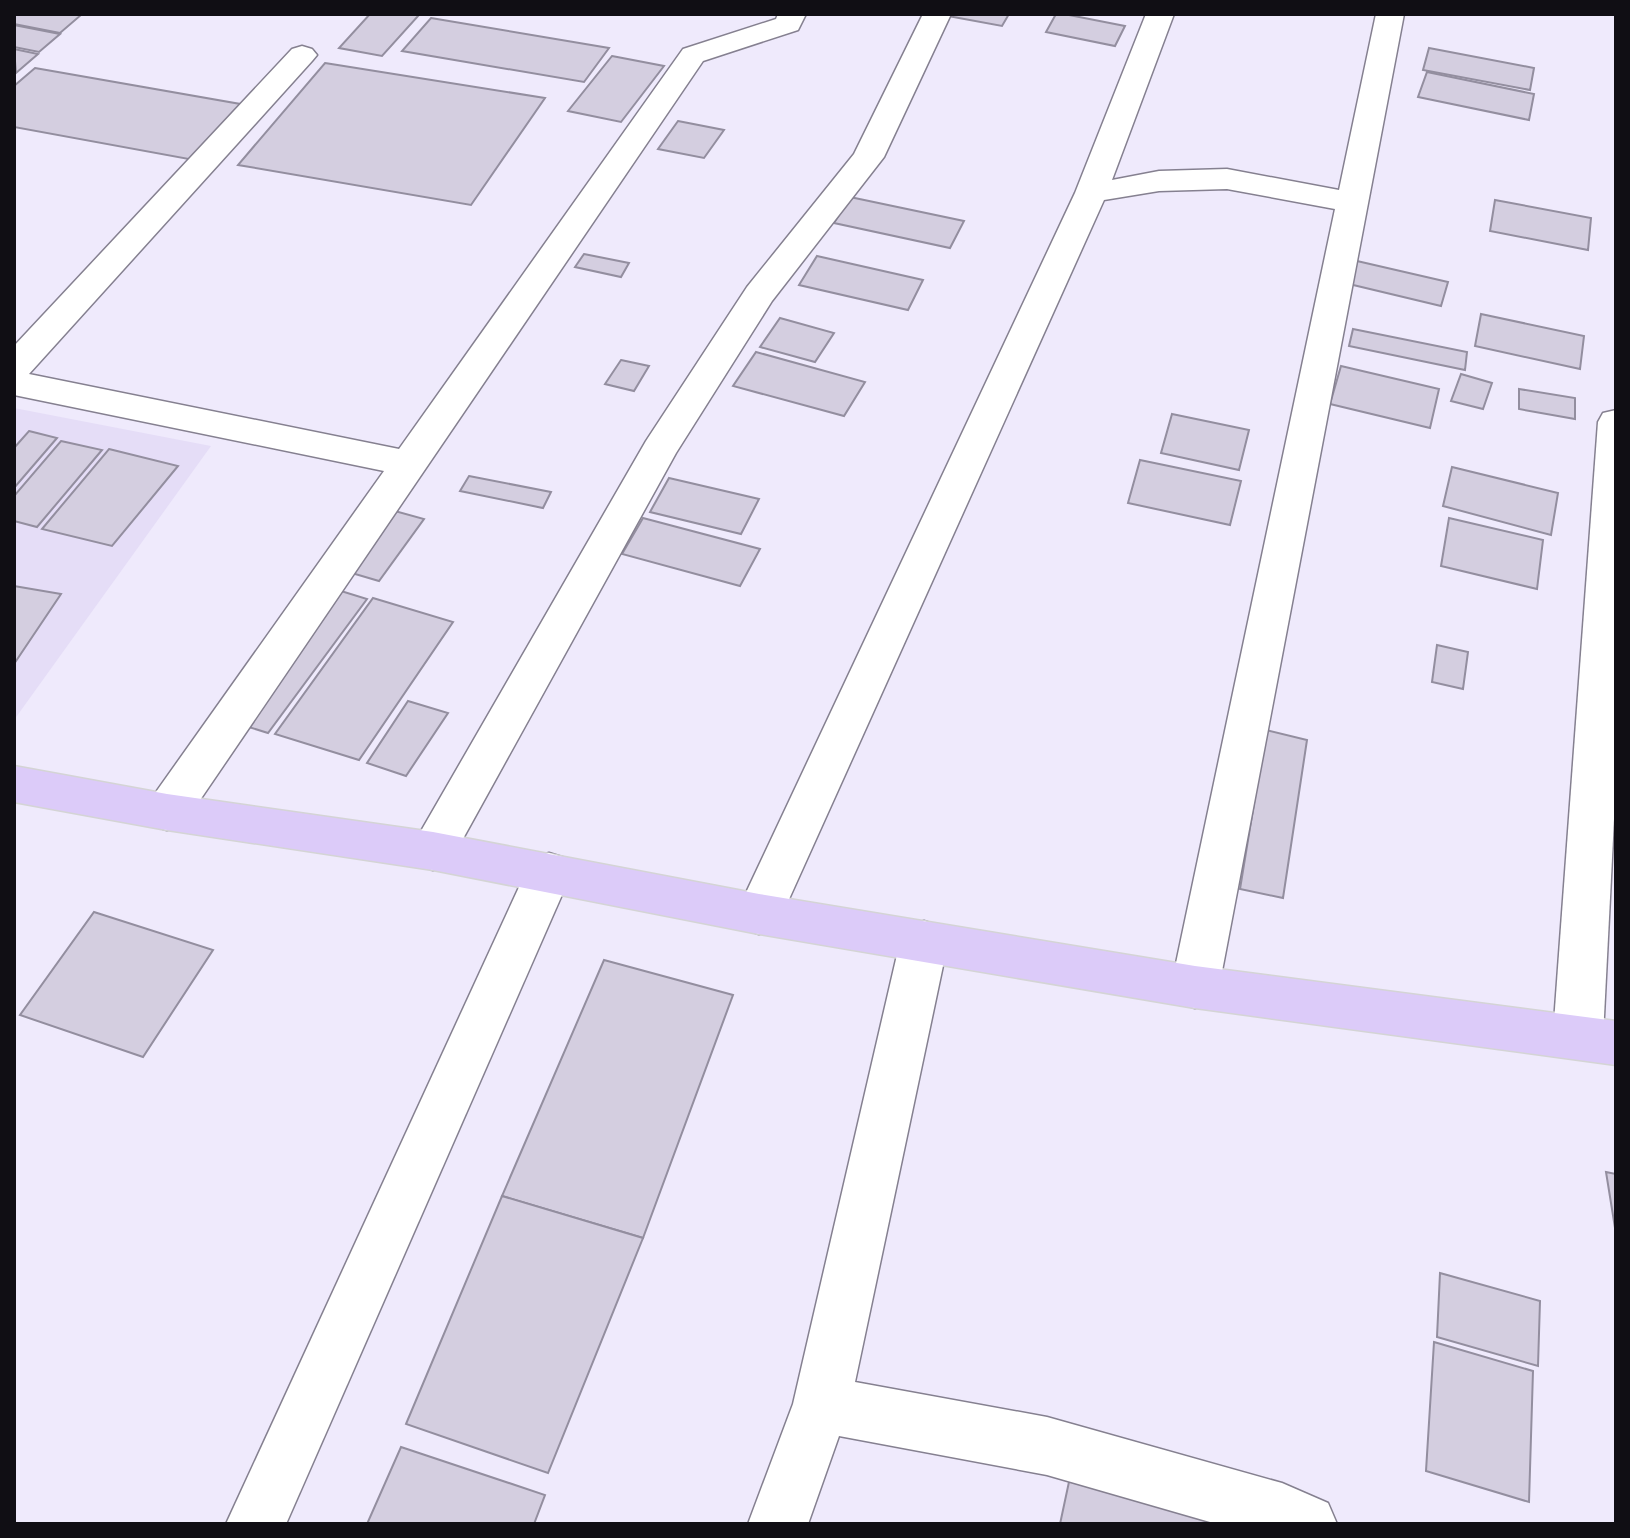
<svg xmlns="http://www.w3.org/2000/svg" width="1630" height="1538" viewBox="0 0 1630 1538" font-family="Bitter,serif">
	<style>
		.built { fill: #e5ddf7 }
		.building { fill: #d4cee0; stroke: #938e9f; stroke-width: 2 }
		.lines { fill: none; stroke-linecap: round; stroke-linejoin: round }
		.minor-casing { stroke: #858090; stroke-width: 3 }
		.major-casing { stroke: #d4d4d5; stroke-width: 3 }
		.minor { fill: #fff; fill-rule: evenodd }
		.major { fill: #dccbf9; fill-rule: evenodd }
	</style>
	<rect width="100%" height="100%" fill="#efeafc"/>
	<!-- built -->
	<polygon class="built" points="14,408 211,446 14,720"/>
	<!-- building -->
	<g class="building">
		<polygon points="14,14 75,14 81,15 60,33 14,24"/>
		<polygon points="370,14 413,14 419,15 382,56 339,48"/>
		<polygon points="949,14 1009,14 1002,26 948,16"/>
		<polygon points="1056,14 1064,14 1125,26 1115,46 1046,32"/>
		<polygon points="431,18 609,48 584,82 402,51"/>
		<polygon points="14,25 60,34 39,52 14,47"/>
		<polygon points="1429,48 1534,68 1530,90 1423,70"/>
		<polygon points="14,49 38,54 16,73"/>
		<polygon points="612,56 664,66 621,122 568,111"/>
		<polygon points="325,63 545,98 471,205 238,165"/>
		<polygon points="35,68 246,105 194,160 14,127 14,86"/>
		<polygon points="1427,72 1534,94 1529,120 1418,97"/>
		<polygon points="678,121 724,130 704,158 658,149"/>
		<polygon points="850,197 964,221 950,248 834,223"/>
		<polygon points="1495,200 1591,218 1588,250 1490,231"/>
		<polygon points="584,254 629,263 621,277 575,267"/>
		<polygon points="817,256 923,280 908,310 799,285"/>
		<polygon points="1357,261 1448,282 1441,306 1349,284"/>
		<polygon points="1481,314 1584,336 1580,369 1475,346"/>
		<polygon points="780,318 834,333 815,362 760,347"/>
		<polygon points="1353,329 1467,352 1465,370 1349,346"/>
		<polygon points="756,352 865,382 844,416 733,386"/>
		<polygon points="621,360 649,366 634,391 605,384"/>
		<polygon points="1341,366 1439,389 1430,428 1330,404"/>
		<polygon points="1461,374 1492,383 1483,409 1451,401"/>
		<polygon points="1519,389 1575,398 1575,419 1519,409"/>
		<polygon points="1172,414 1249,430 1239,470 1161,453"/>
		<polygon points="29,431 57,438 14,488 14,448"/>
		<polygon points="61,441 102,450 37,527 14,521 14,496"/>
		<polygon points="109,449 178,466 112,546 42,529"/>
		<polygon points="1140,460 1241,481 1230,525 1128,503"/>
		<polygon points="1452,467 1558,493 1551,535 1443,506"/>
		<polygon points="469,476 551,492 543,508 460,491"/>
		<polygon points="669,478 759,499 741,534 650,512"/>
		<polygon points="384,508 424,519 379,581 338,569"/>
		<polygon points="643,518 760,549 740,586 622,554"/>
		<polygon points="1449,518 1543,540 1537,589 1441,566"/>
		<polygon points="14,586 61,594 14,664"/>
		<polygon points="328,587 367,599 268,733 226,720"/>
		<polygon points="373,598 453,622 359,760 275,734"/>
		<polygon points="1437,645 1468,652 1463,689 1432,682"/>
		<polygon points="408,701 448,713 406,776 367,763"/>
		<polygon points="1266,730 1307,740 1283,898 1240,889"/>
		<polygon points="94,912 213,950 143,1057 20,1015"/>
		<polygon points="604,960 733,995 643,1238 502,1196"/>
		<polygon points="1606,1172 1616,1174 1616,1234"/>
		<polygon points="502,1196 643,1238 548,1473 406,1424"/>
		<polygon points="1440,1273 1540,1301 1538,1366 1437,1337"/>
		<polygon points="1434,1342 1533,1371 1529,1502 1426,1471"/>
		<polygon points="401,1447 545,1495 534,1524 367,1524"/>
		<polygon points="1073,1463 1248,1524 1060,1524"/>
	</g>
	<g class="lines">
		<!-- minor casing -->
		<g class="minor-casing">
			<g id="minor">
				<polygon points="778,14 806,14 798,30 703,61 183,825 167,830 151,825 145,812 151,799 384,471 14,395 14,346 292,49 302,46 312,49 317,55 312,61 29,374 399,449 683,49 776,19"/>
				<polygon points="923,14 951,14 884,157 772,301 676,453 449,864 433,870 417,864 410,851 417,838 646,441 747,287 854,154"/>
				<polygon points="1146,14 1174,14 1112,180 1159,171 1227,169 1339,190 1376,14 1404,14 1219,987 1212,1002 1195,1008 1178,1002 1171,987 1335,209 1227,189 1159,191 1104,200 776,928 759,934 742,928 736,914 1075,193"/>
				<polygon points="1616,410 1616,779 1603,1036 1596,1052 1578,1058 1560,1052 1553,1036 1598,422 1603,413"/>
				<polygon points="549,853 565,858 572,872 286,1524 226,1524 526,872 533,858"/>
				<polygon points="924,921 941,927 948,942 855,1382 1047,1417 1282,1483 1328,1503 1337,1524 1217,1524 1047,1475 839,1436 808,1524 748,1524 793,1404 900,942 907,927"/>
			</g>
		</g>
		<!-- major casing -->
		<g class="major-casing">
			<polygon id="major" points="14,766 167,794 433,832 759,894 1195,966 1616,1021 1616,1065 1195,1008 759,934 433,870 167,830 14,802"/>
		</g>
		<!-- minor -->
		<use href="#minor" class="minor"/>
		<!-- major -->
		<use href="#major" class="major"/>
	</g>
	<!-- border -->
	<rect width="1630" height="1538" fill="none" stroke="#100e14" stroke-width="32"/>
</svg>
